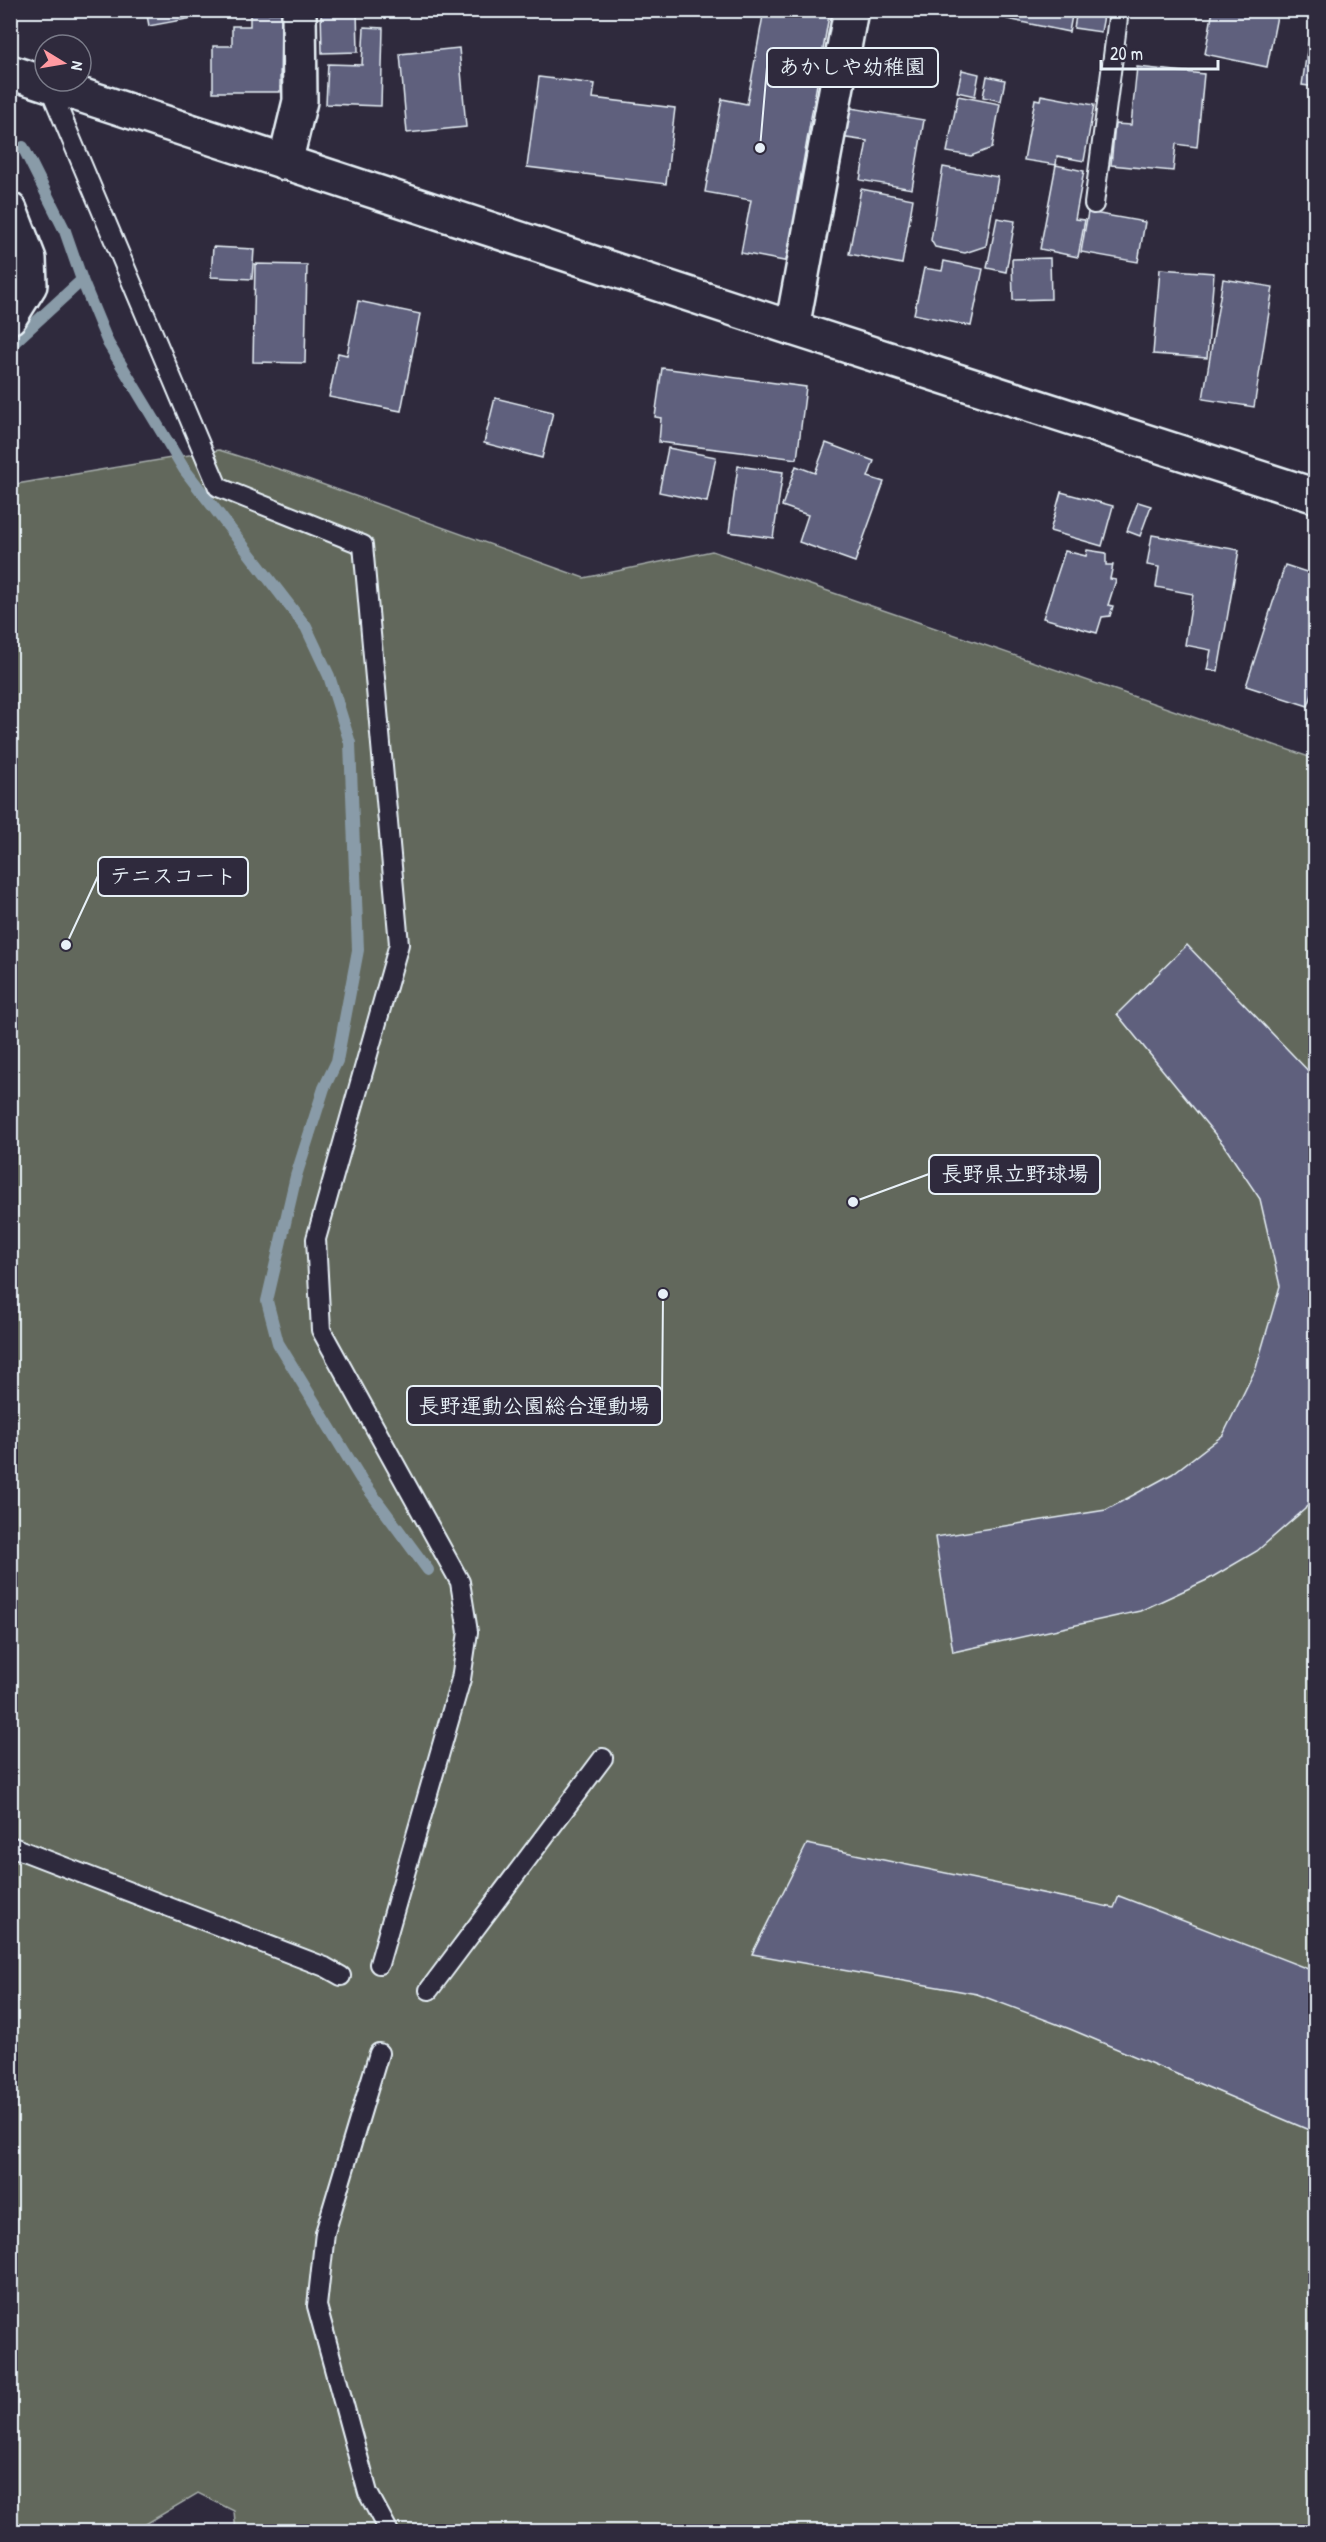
<svg xmlns="http://www.w3.org/2000/svg" width="1326" height="2542" viewBox="0 0 1326 2542" font-family="'Patrick Hand','Klee One',sans-serif">
	<style>
		.green { fill: #62685b; stroke: #a5acaa; stroke-width: 1.5 }
		.lines { fill: none; stroke-linecap: round; stroke-linejoin: round }
		.stream { stroke: #899ba8; stroke-width: 12 }
		.building { fill: #5f607d; stroke: #e8f1f8; stroke-width: 1.5 }
		.lane-casing { stroke: #e8f1f8; stroke-width: 22 }
		.street-casing { stroke: #e8f1f8; stroke-width: 38 }
		.secondary-casing { stroke: #e8f1f8; stroke-width: 38 }
		.lane { stroke: #2f2a3d; stroke-width: 18 }
		.street { stroke: #2f2a3d; stroke-width: 33 }
		.secondary { stroke: #2f2a3d; stroke-width: 33 }
		.leader { fill: none; stroke: #e8f1f8; stroke-width: 2 }
		.callout-dot { fill: #e8f1f8; stroke: #2f2a3d; stroke-width: 2 }
		.callout { fill: #2f2a3d; stroke: #e8f1f8; stroke-width: 2 }
		.callout-label { font-size: 21px; text-anchor: middle; font-weight: bold; fill: #e8f1f8 }
	</style>
	<rect width="100%" height="100%" fill="#2f2a3d"/>
	<filter id="ink" filterUnits="userSpaceOnUse"><feTurbulence type="fractalNoise" baseFrequency=".0167" numOctaves="2"/><feDisplacementMap in="SourceGraphic" scale="12" xChannelSelector="R" yChannelSelector="G"/><feConvolveMatrix kernelMatrix="1 2 1 2 8 2 1 2 1" color-interpolation-filters="sRGB"/></filter>
	<g filter="url(#ink)">
		<!-- green -->
		<polygon class="green" points="219,450 288,472 584,578 712,551 1315,759 1315,2531 236,2532 234,2511 198,2493 134,2531 11,2531 11,485"/>
		<g class="lines">
			<!-- stream -->
			<g class="stream">
				<polyline points="23,147 65,231 82,280 108,343 184,469 306,627 329,676 350,743 358,950 337,1061 324,1088 296,1176 267,1301 278,1343 361,1479 428,1570"/>
				<polyline points="10,346 82,280"/>
			</g>
		</g>
		<!-- building -->
		<g class="building">
			<polygon points="146,10 208,10 209,15 149,26"/>
			<polygon points="321,10 357,10 358,52 322,53"/>
			<polygon points="764,10 830,10 796,203 810,205 800,264 741,253 751,200 705,192 722,99 747,104"/>
			<polygon points="1009,10 1073,10 1069,32 1007,19"/>
			<polygon points="1077,10 1105,10 1101,32 1074,28"/>
			<polygon points="1213,10 1278,11 1267,67 1205,54"/>
			<polygon points="1313,10 1316,10 1316,87 1302,85"/>
			<polygon points="250,13 281,13 280,92 213,92 213,46 232,46 232,26 250,26"/>
			<polygon points="364,27 383,28 381,106 326,104 328,64 362,65"/>
			<polygon points="459,48 466,127 407,133 400,54"/>
			<polygon points="1137,67 1204,74 1197,147 1176,144 1173,171 1111,165 1115,124 1131,125"/>
			<polygon points="962,70 979,74 975,96 957,92"/>
			<polygon points="987,76 1005,80 1001,101 983,97"/>
			<polygon points="539,77 595,84 593,98 675,108 666,184 527,167"/>
			<polygon points="1041,95 1094,105 1084,161 1057,156 1056,165 1024,160 1035,99 1040,100"/>
			<polygon points="958,96 1000,104 992,148 971,156 947,152"/>
			<polygon points="845,107 924,120 912,189 860,180 867,141 840,137"/>
			<polygon points="1056,165 1084,171 1075,219 1085,220 1078,257 1040,249"/>
			<polygon points="943,167 998,177 986,246 965,253 935,247 931,240"/>
			<polygon points="861,189 913,199 902,264 849,254"/>
			<polygon points="1088,212 1145,222 1138,262 1081,252"/>
			<polygon points="997,218 1015,221 1006,272 987,268"/>
			<polygon points="213,247 254,249 252,279 211,277"/>
			<polygon points="1050,258 1051,299 1013,300 1012,259"/>
			<polygon points="944,261 983,269 971,326 914,314 924,268 942,271"/>
			<polygon points="255,264 307,265 305,363 253,362"/>
			<polygon points="1160,269 1214,273 1207,358 1153,354"/>
			<polygon points="1223,279 1273,287 1254,407 1203,399"/>
			<polygon points="358,301 420,314 401,411 329,397 338,353 347,355"/>
			<polygon points="662,368 806,387 797,459 659,442 661,418 655,417"/>
			<polygon points="495,398 553,412 542,458 484,443"/>
			<polygon points="826,443 874,461 868,477 884,482 855,562 799,542 808,515 782,506 796,466 815,473"/>
			<polygon points="668,448 716,457 707,502 659,492"/>
			<polygon points="738,466 783,472 773,538 729,532"/>
			<polygon points="1061,492 1113,506 1102,546 1050,531"/>
			<polygon points="1138,502 1151,506 1140,536 1127,531"/>
			<polygon points="1152,535 1239,550 1218,671 1207,670 1211,650 1185,645 1193,594 1156,587 1159,567 1147,565"/>
			<polygon points="1087,550 1106,553 1106,565 1113,565 1110,579 1116,580 1108,605 1113,606 1110,616 1102,617 1097,633 1043,618 1065,551 1086,556"/>
			<polygon points="1285,565 1316,575 1316,693 1313,692 1308,706 1246,686"/>
			<polygon points="1187,945 1316,1079 1316,1491 1305,1509 1257,1551 1209,1579 1140,1611 953,1652 935,1537 1106,1510 1172,1474 1223,1435 1256,1368 1280,1286 1260,1199 1223,1144 1117,1014"/>
			<polygon points="807,1844 1114,1908 1119,1896 1316,1972 1316,2133 1070,2029 977,1994 752,1954"/>
		</g>
		<g class="lines">
			<!-- lane casing -->
			<g class="lane-casing">
				<g id="lane">
					<polyline points="48,84 218,487 363,545 399,944 316,1239 321,1330 460,1582 468,1632 461,1679 379,1964"/>
					<polyline points="1094,204 1119,10"/>
					<polyline points="10,1846 325,1967 341,1976"/>
					<polyline points="429,1990 603,1758"/>
					<polyline points="379,2053 325,2233 317,2306 368,2493 389,2532"/>
				</g>
			</g>
			<!-- street casing -->
			<g class="street-casing">
				<g id="street">
					<polyline points="285,163 300,101 299,10"/>
					<polyline points="10,210 29,259 30,285 10,317"/>
					<polyline points="792,328 851,10"/>
				</g>
			</g>
			<!-- secondary casing -->
			<g class="secondary-casing">
				<polyline id="secondary" points="10,72 792,328 1316,496"/>
			</g>
			<!-- lane -->
			<use href="#lane" class="lane"/>
			<!-- street -->
			<use href="#street" class="street"/>
			<!-- secondary -->
			<use href="#secondary" class="secondary"/>
		</g>
	</g>
	<!-- callouts -->
	<path class="leader" d="M760 148L767 67M66 945L98 876M853 1202L929 1174M663 1294L662 1405"/>
	<g class="callout-dot">
		<circle cx="760" cy="148" r="6"/>
		<circle cx="66" cy="945" r="6"/>
		<circle cx="853" cy="1202" r="6"/>
		<circle cx="663" cy="1294" r="6"/>
	</g>
	<g class="callout">
		<rect x="767" y="48" width="171" height="39" rx="6"/>
		<rect x="98" y="857" width="150" height="39" rx="6"/>
		<rect x="929" y="1155" width="171" height="39" rx="6"/>
		<rect x="407" y="1386" width="255" height="39" rx="6"/>
	</g>
	<g class="callout-label">
		<text x="852" y="74">あかしや幼稚園</text>
		<text x="173" y="883">テニスコート</text>
		<text x="1015" y="1181">長野県立野球場</text>
		<text x="534" y="1413">長野運動公園総合運動場</text>
	</g>
	<!-- margin -->
	<rect width="1326" height="2542" fill="none" stroke="#2f2a3d" stroke-width="36"/>
	<rect x="18" y="18" width="1290" height="2506" fill="none" stroke="#e8f1f8" stroke-width="2" filter="url(#ink)"/>
	<!-- north arrow -->
	<g transform="translate(63 63) rotate(101)"><circle r="28" fill="#2f2a3d" stroke="#797a88" stroke-width="1.5"/>
	<path d="M0-4.5L10 22L0 15L-10 22Z" fill="#ff9aa2"/>
	<text y="-9" font-size="16" font-weight="bold" text-anchor="middle" fill="#e8f1f8">N</text>
	</g>
	<!-- scale -->
	<path d="M1101 60v9h117v-9" fill="none" stroke="#e8f1f8" stroke-width="3"/>
	<text x="1110" y="60" font-size="18" fill="#e8f1f8" stroke="#2f2a3d" stroke-width="4.5" paint-order="stroke">20 m</text>
</svg>
